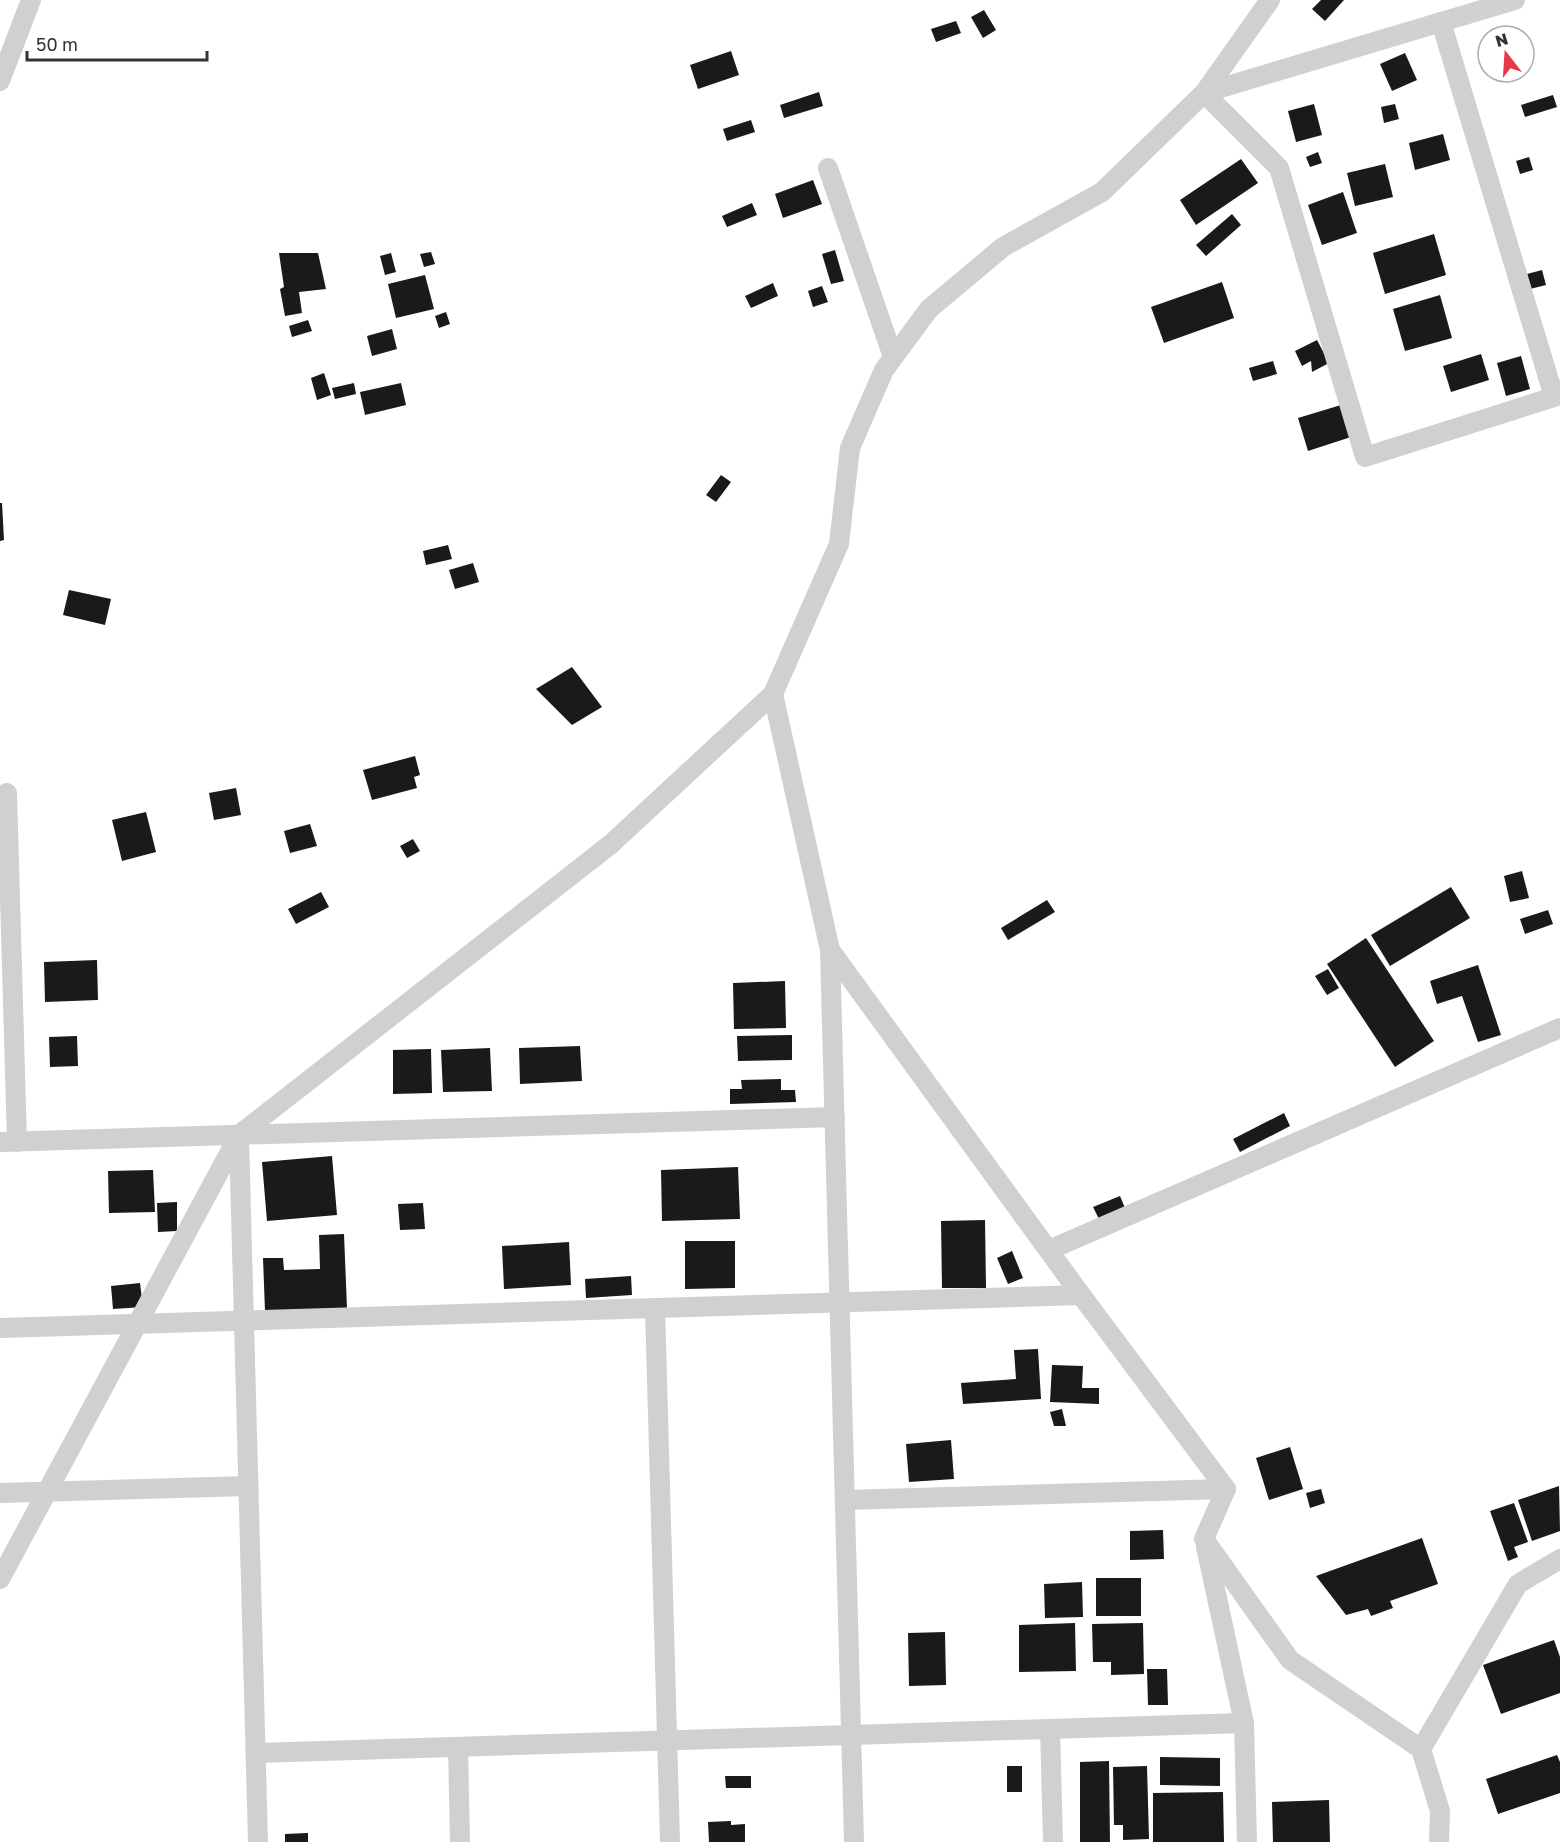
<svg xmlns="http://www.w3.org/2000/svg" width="1560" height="1842" viewBox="0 0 1560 1842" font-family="'Golos Text',sans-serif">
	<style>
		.building { fill: #1a1a1a }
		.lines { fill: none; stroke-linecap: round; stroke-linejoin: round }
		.street { stroke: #d0d0d0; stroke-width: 20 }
	</style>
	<rect width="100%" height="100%" fill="#fff"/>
	<!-- building -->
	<g class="building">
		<polygon points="1321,0 1344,0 1325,21 1312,9"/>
		<polygon points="984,10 996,30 983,38 971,17"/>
		<polygon points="956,21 961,33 936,42 931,29"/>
		<polygon points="731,51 739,75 698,89 690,65"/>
		<polygon points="1405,53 1417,80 1392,91 1380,64"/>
		<polygon points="819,92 823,106 784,118 780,105"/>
		<polygon points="1553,95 1557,107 1525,117 1521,105"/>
		<polygon points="1314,104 1322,135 1296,142 1288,111"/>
		<polygon points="1395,104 1399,119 1384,123 1381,107"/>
		<polygon points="751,120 755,132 727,141 723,129"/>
		<polygon points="1443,134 1450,160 1415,170 1409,143"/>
		<polygon points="1318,152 1322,163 1310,167 1306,157"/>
		<polygon points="1529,157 1533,170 1520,174 1516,161"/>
		<polygon points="1241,159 1258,183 1196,225 1180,200"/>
		<polygon points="1385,164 1393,197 1355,206 1347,173"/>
		<polygon points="813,180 822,204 783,218 775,194"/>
		<polygon points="1343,192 1357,233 1322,245 1308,205"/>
		<polygon points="752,203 757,215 727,227 722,216"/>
		<polygon points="1232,214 1241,225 1206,256 1196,245"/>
		<polygon points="1434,234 1446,275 1385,294 1373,253"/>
		<polygon points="835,250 844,281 831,284 822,254"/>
		<polygon points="431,252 435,264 424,267 420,254"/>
		<polygon points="279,253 318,253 326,289 299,292 302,313 285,316 280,289 284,287"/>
		<polygon points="391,253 396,272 385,275 380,256"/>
		<polygon points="1542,270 1546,285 1530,289 1527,274"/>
		<polygon points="425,275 434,309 396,318 388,284"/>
		<polygon points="1222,282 1234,318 1164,343 1151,307"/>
		<polygon points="773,283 778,296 751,308 745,296"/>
		<polygon points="822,286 828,302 813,307 808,291"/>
		<polygon points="1440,295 1452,338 1405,351 1393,309"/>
		<polygon points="446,312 450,324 439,328 435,316"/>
		<polygon points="308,320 312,331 292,337 289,326"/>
		<polygon points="392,329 397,349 372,356 367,336"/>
		<polygon points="1317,340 1329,363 1312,372 1311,361 1302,366 1295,351"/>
		<polygon points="1481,354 1489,380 1451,392 1443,366"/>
		<polygon points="1521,356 1530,389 1506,396 1497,363"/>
		<polygon points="1273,361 1277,374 1253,381 1249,368"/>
		<polygon points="324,373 331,395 317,400 311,378"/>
		<polygon points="354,383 356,394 335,399 332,388"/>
		<polygon points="401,383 406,405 365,415 360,392"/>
		<polygon points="1341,405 1351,437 1308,451 1298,418"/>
		<polygon points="721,475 731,482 716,502 706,495"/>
		<polygon points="0,503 2,503 4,540 0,541"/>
		<polygon points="448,545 452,559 426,565 423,551"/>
		<polygon points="473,563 479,582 455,589 449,570"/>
		<polygon points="69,590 111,599 105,625 63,615"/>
		<polygon points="572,667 602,707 572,725 536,689"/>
		<polygon points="415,756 420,775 414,777 417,788 372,800 363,770"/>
		<polygon points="236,788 241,815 214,820 209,793"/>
		<polygon points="146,812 156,852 122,861 112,820"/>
		<polygon points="310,824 317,846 290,853 284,831"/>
		<polygon points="413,839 420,851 407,858 400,846"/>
		<polygon points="1522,871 1529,898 1510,902 1504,876"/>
		<polygon points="1451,887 1470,918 1390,966 1371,935"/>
		<polygon points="321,892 329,907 296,924 288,909"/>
		<polygon points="1047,900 1055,912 1008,940 1001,928"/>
		<polygon points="1548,910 1553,924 1525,934 1520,919"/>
		<polygon points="1366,938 1434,1041 1395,1067 1327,964"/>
		<polygon points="97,960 98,1000 45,1002 44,962"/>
		<polygon points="1478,965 1501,1035 1478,1042 1462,996 1437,1004 1430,981"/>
		<polygon points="1328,969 1339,988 1327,995 1315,976"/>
		<polygon points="785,981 786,1028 734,1029 733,983"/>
		<polygon points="792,1035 792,1060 738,1061 737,1036"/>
		<polygon points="77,1036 78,1066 50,1067 49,1037"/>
		<polygon points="580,1046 582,1081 520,1084 519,1048"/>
		<polygon points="490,1048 492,1091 443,1092 441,1050"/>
		<polygon points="431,1049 432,1093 393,1094 393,1050"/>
		<polygon points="781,1079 781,1090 795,1090 796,1102 730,1104 730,1089 742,1089 741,1080"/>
		<polygon points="1284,1113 1290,1126 1240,1152 1233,1139"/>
		<polygon points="332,1156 337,1215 267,1221 262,1162"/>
		<polygon points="738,1167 740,1219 662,1221 661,1170"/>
		<polygon points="153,1170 155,1212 109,1213 108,1171"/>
		<polygon points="1120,1196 1125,1208 1099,1219 1093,1207"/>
		<polygon points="177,1202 177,1231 158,1232 157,1203"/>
		<polygon points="423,1203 425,1229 400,1230 398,1204"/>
		<polygon points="985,1220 986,1288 942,1288 941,1221"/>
		<polygon points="344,1234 347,1308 265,1311 263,1258 283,1258 284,1270 320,1269 319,1235"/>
		<polygon points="685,1241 735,1241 735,1288 685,1289"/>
		<polygon points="569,1242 571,1285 504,1289 502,1246"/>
		<polygon points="1012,1251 1023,1278 1008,1284 997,1258"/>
		<polygon points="631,1276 632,1295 586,1298 585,1279"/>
		<polygon points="140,1283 143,1307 113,1309 111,1286"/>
		<polygon points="1038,1349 1041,1399 963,1404 961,1383 1016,1379 1014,1350"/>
		<polygon points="1052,1365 1083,1366 1082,1388 1099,1388 1099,1404 1050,1402"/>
		<polygon points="1062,1409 1066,1426 1054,1426 1050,1412"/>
		<polygon points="951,1440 954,1479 909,1482 906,1444"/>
		<polygon points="1290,1447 1303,1489 1269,1500 1256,1458"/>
		<polygon points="1559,1486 1560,1531 1532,1541 1518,1500"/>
		<polygon points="1321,1489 1325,1503 1310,1508 1306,1493"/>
		<polygon points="1514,1503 1528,1542 1514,1547 1518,1557 1508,1561 1490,1511"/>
		<polygon points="1163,1530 1164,1559 1130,1560 1130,1531"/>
		<polygon points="1422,1538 1438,1584 1390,1601 1393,1608 1371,1616 1368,1609 1346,1615 1316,1576"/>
		<rect x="1096" y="1578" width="45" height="38"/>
		<polygon points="1082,1582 1083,1617 1045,1618 1044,1584"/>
		<polygon points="1075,1623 1076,1671 1019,1672 1019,1625"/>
		<polygon points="1143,1623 1144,1674 1111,1675 1111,1662 1093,1662 1092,1624"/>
		<polygon points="945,1632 946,1685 909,1686 908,1633"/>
		<polygon points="1554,1640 1560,1657 1560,1693 1501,1714 1483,1665"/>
		<polygon points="1147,1669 1167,1669 1168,1705 1148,1705"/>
		<polygon points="1557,1755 1560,1762 1560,1793 1498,1814 1486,1779"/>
		<polygon points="1160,1757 1220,1758 1220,1786 1160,1785"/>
		<polygon points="1109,1761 1110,1842 1080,1842 1080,1762"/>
		<rect x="1007" y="1766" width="15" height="26"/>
		<polygon points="1147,1766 1149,1839 1123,1840 1123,1825 1114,1825 1113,1767"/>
		<polygon points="725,1776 751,1776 751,1788 726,1788"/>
		<polygon points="1223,1792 1224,1842 1153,1842 1153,1793"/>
		<polygon points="1329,1800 1330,1842 1273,1842 1272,1802"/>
		<polygon points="731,1821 731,1825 745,1824 745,1842 709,1842 708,1822"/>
		<polygon points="308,1833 308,1842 285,1842 285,1834"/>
	</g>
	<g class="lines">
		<!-- street -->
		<g class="street">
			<polyline points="1515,0 1204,93 1279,168 1365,457 1554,397 1560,390"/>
			<polyline points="1441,22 1554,397"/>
			<polyline points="0,81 31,0"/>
			<polyline points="828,168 893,357"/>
			<polyline points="773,694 830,950 854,1842"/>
			<polyline points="7,793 17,1142"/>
			<polyline points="830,950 1081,1295 1226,1489 1204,1539 1290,1660 1421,1749 1440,1811 1439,1842"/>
			<polyline points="239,1138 258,1842"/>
			<polyline points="0,1142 835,1117"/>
			<polyline points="1049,1250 1560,1028"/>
			<polyline points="655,1308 670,1842"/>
			<polyline points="0,1328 1081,1295"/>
			<polyline points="0,1493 248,1486"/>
			<polyline points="845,1500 1226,1489"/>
			<polyline points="1206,1547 1244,1723 1247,1842"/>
			<polyline points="0,1579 239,1135 611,844 773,694 839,544 850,448 884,370 929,309 1003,247 1102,192 1204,93 1270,0"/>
			<polyline points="1050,1729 1053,1842"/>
			<polyline points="458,1747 460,1842"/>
			<polyline points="1421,1749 1518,1584 1560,1559"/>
			<polyline points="256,1753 1244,1723"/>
		</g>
	</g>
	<!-- north arrow -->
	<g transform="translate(1506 54) rotate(343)"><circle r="28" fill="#ffffff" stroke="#adadad" stroke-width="1.5"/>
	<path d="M0-4.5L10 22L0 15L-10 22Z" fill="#e63946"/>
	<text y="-9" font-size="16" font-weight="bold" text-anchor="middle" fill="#333333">N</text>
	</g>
	<!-- scale -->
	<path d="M27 51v9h180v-9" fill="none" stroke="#333333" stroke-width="3"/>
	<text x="36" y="51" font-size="18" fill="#333333" stroke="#ffffff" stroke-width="4.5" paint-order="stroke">50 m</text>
</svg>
